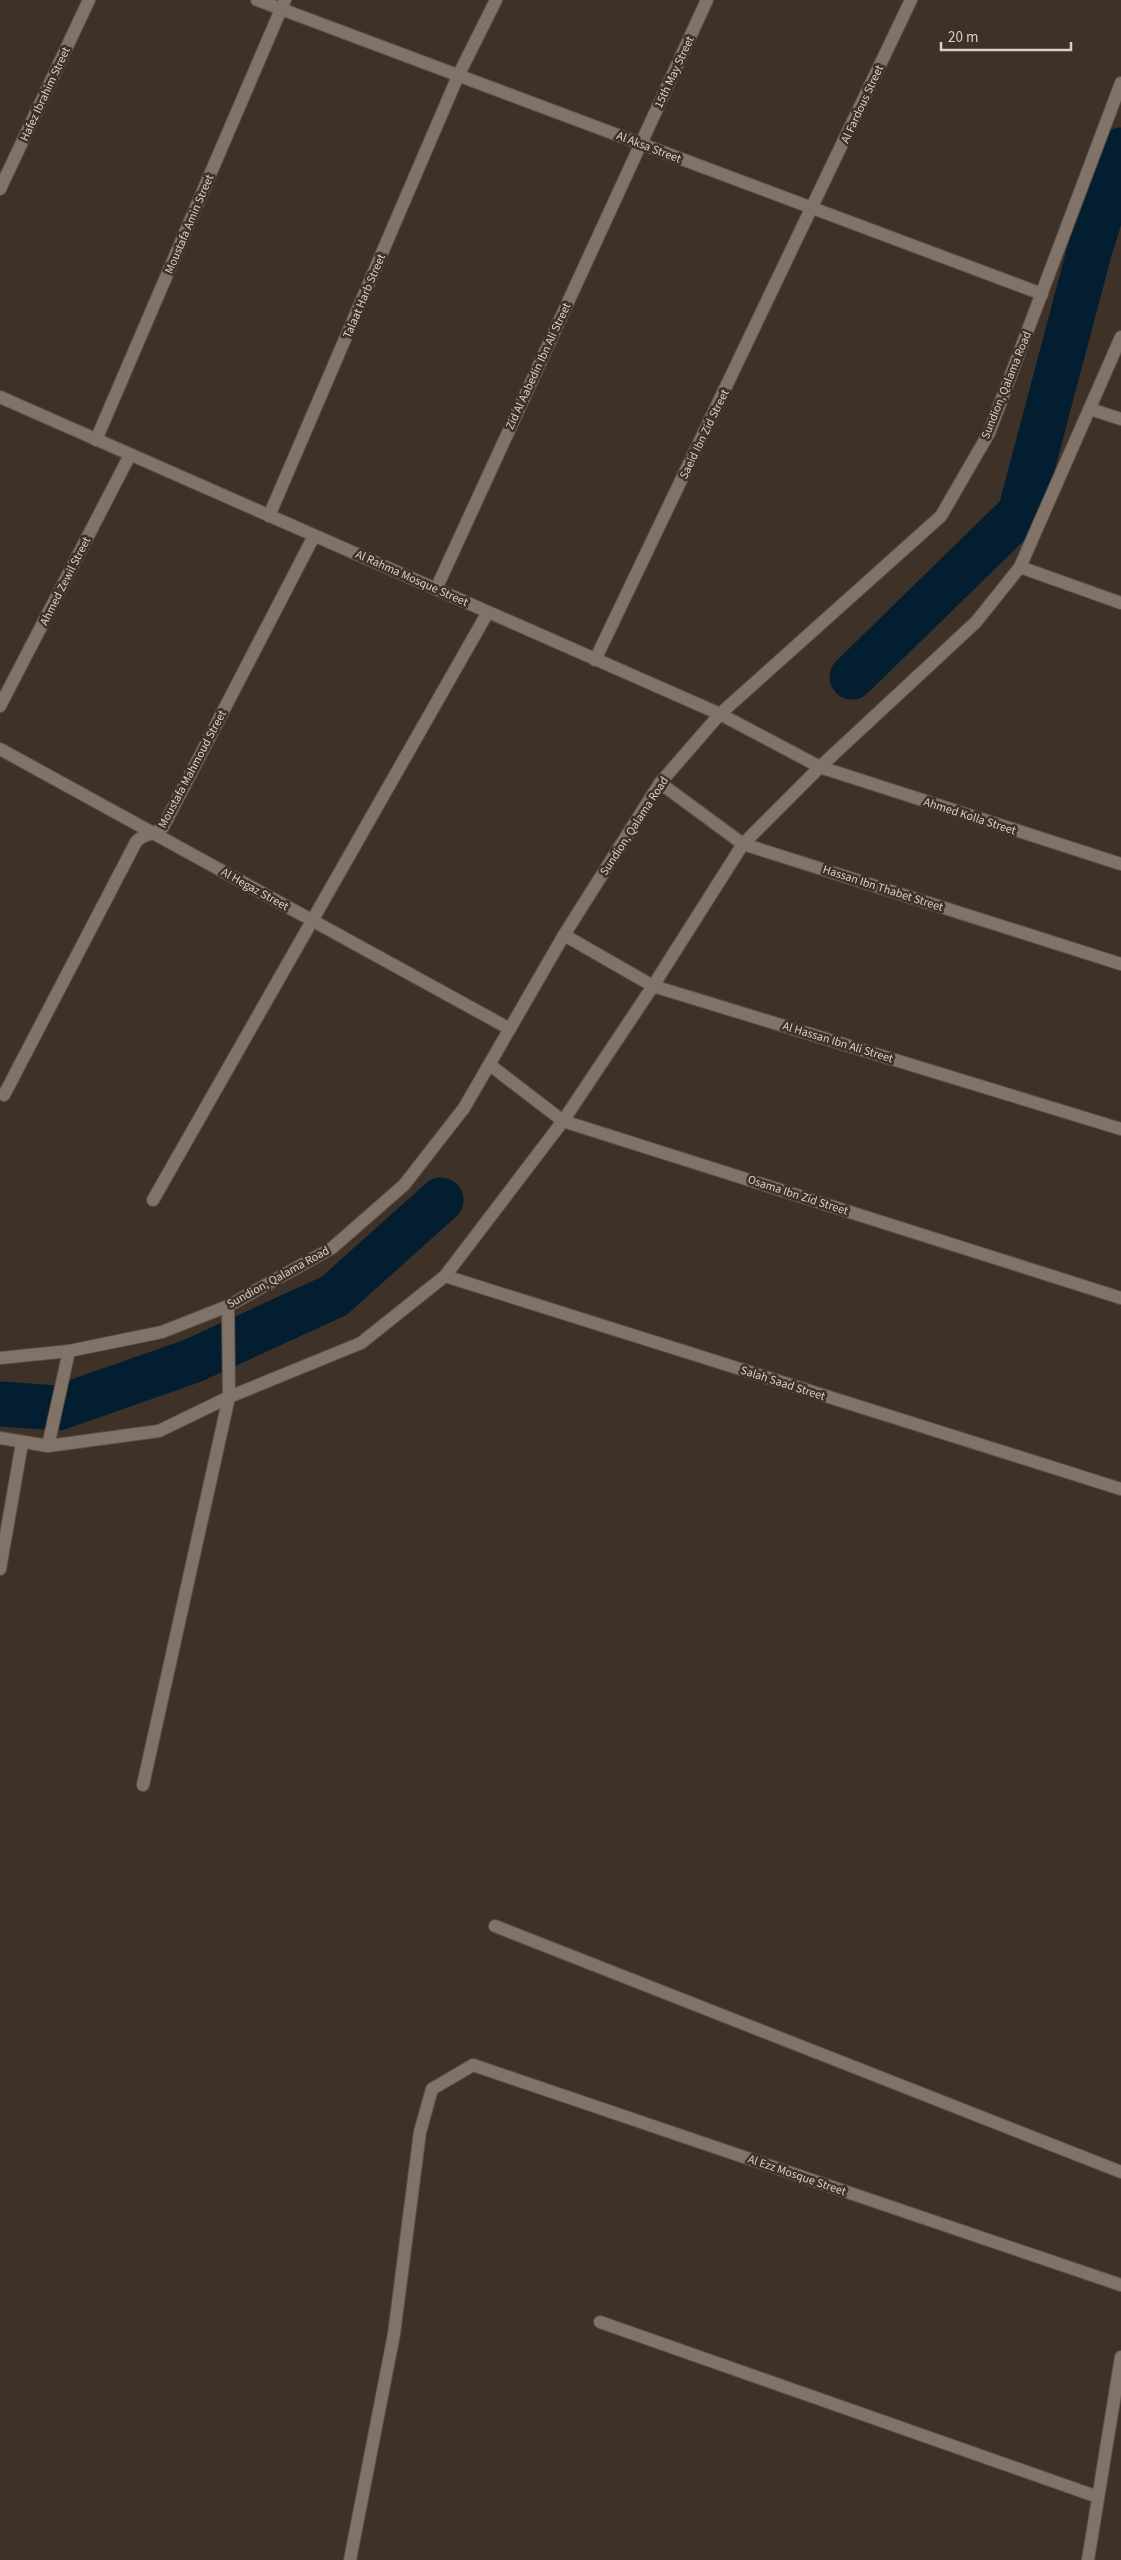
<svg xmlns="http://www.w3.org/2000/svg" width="1121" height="2560" viewBox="0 0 1121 2560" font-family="'Source Sans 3',sans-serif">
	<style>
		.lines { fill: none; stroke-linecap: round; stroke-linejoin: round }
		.canal { stroke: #031d31; stroke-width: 45 }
		.minor-casing { stroke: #5b5048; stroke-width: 14 }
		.minor { stroke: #817368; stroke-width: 12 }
		.labels { text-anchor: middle; stroke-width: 5; stroke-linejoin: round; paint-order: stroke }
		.street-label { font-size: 12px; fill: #d8d0ca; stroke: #3e3228 }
	</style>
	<rect width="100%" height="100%" fill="#3e3228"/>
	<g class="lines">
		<!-- canal -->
		<g class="canal">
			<polyline points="852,677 1020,513 1090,249 1121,150"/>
			<polyline points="0,1404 58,1408 192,1361 334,1296 441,1200"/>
		</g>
		<!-- minor casing -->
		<g class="minor-casing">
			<g id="minor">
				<polyline points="257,0 1042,294"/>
				<polyline points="0,189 89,0"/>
				<polyline points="0,397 720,714 820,767 1121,864"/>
				<polyline points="1090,409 1121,419"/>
				<polyline points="96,440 285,0"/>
				<polyline points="269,516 458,76 496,0"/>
				<polyline points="1020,567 1121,603"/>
				<polyline points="436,589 707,0"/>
				<polyline points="595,660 911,0"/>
				<polyline points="0,706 130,455"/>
				<polyline points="0,749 510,1029"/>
				<polyline points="660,783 743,844 1121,964"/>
				<polyline points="564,935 653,986 1121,1129"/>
				<polyline points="490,1065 563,1121 1121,1298"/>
				<path d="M4,1095l132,-253c8,-10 19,-6 27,-15l151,-291"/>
				<polyline points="153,1200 488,612"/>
				<polyline points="445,1276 1121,1489"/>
				<polyline points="0,1358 69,1351 162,1332 228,1306 332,1248 404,1185 464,1108 564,935 660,783 720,714 941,516 989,433 1121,83"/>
				<polyline points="0,1438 48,1446 159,1431 229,1397 361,1343 445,1276 563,1121 653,986 743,844 820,767 976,622 1020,567 1121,337"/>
				<polyline points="48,1446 69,1351"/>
				<polyline points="0,1569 22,1443"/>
				<polyline points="143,1785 229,1397 228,1306"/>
				<polyline points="495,1926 1121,2172"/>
				<polyline points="600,2322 1098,2497"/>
				<polyline points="350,2560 394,2334 420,2132 432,2089 473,2065 1121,2285"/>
				<polyline points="1088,2560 1121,2357"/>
			</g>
		</g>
		<!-- minor -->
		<use href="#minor" class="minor"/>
	</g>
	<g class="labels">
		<!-- street labels -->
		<g class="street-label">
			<text transform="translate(674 72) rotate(-65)" y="4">15th May Street</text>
			<text transform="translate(45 94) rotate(-65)" y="4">Hafez Ibrahim Street</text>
			<text transform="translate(862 104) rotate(-65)" y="4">Al Fardous Street</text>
			<text transform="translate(649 147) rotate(21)" y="4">Al Aksa Street</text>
			<text transform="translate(189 224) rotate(-67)" y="4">Moustafa Amin Street</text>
			<text transform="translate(364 296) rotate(-67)" y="4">Talaat Harb Street</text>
			<text transform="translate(538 366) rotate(-65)" y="4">Zid Al Aabedin Ibn Ali Street</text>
			<text transform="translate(1006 385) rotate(-68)" y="4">Sundion, Qalama Road</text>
			<text transform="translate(704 434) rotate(-64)" y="4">Saeid Ibn Zid Street</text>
			<text transform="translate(412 578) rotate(24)" y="4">Al Rahma Mosque Street</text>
			<text transform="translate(65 581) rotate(-63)" y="4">Ahmed Zewil Street</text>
			<text transform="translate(192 769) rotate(-62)" y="4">Moustafa Mahmoud Street</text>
			<text transform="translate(970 816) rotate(18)" y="4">Ahmed Kolla Street</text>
			<text transform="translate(634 826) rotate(-57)" y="4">Sundion, Qalama Road</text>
			<text transform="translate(883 888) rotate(18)" y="4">Hassan Ibn Thabet Street</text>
			<text transform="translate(255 889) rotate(29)" y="4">Al Hegaz Street</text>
			<text transform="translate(838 1042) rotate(17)" y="4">Al Hassan Ibn Ali Street</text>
			<text transform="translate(798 1195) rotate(18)" y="4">Osama Ibn Zid Street</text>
			<text transform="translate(278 1277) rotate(-29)" y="4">Sundion, Qalama Road</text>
			<text transform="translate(783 1383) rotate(18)" y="4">Salah Saad Street</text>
			<text transform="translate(797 2175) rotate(19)" y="4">Al Ezz Mosque Street</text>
		</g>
	</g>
	<!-- scale -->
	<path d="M941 42v8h130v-8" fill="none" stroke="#d8d0ca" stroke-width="2.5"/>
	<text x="948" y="42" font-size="15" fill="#d8d0ca" stroke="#3e3228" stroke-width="4" paint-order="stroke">20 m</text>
</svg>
